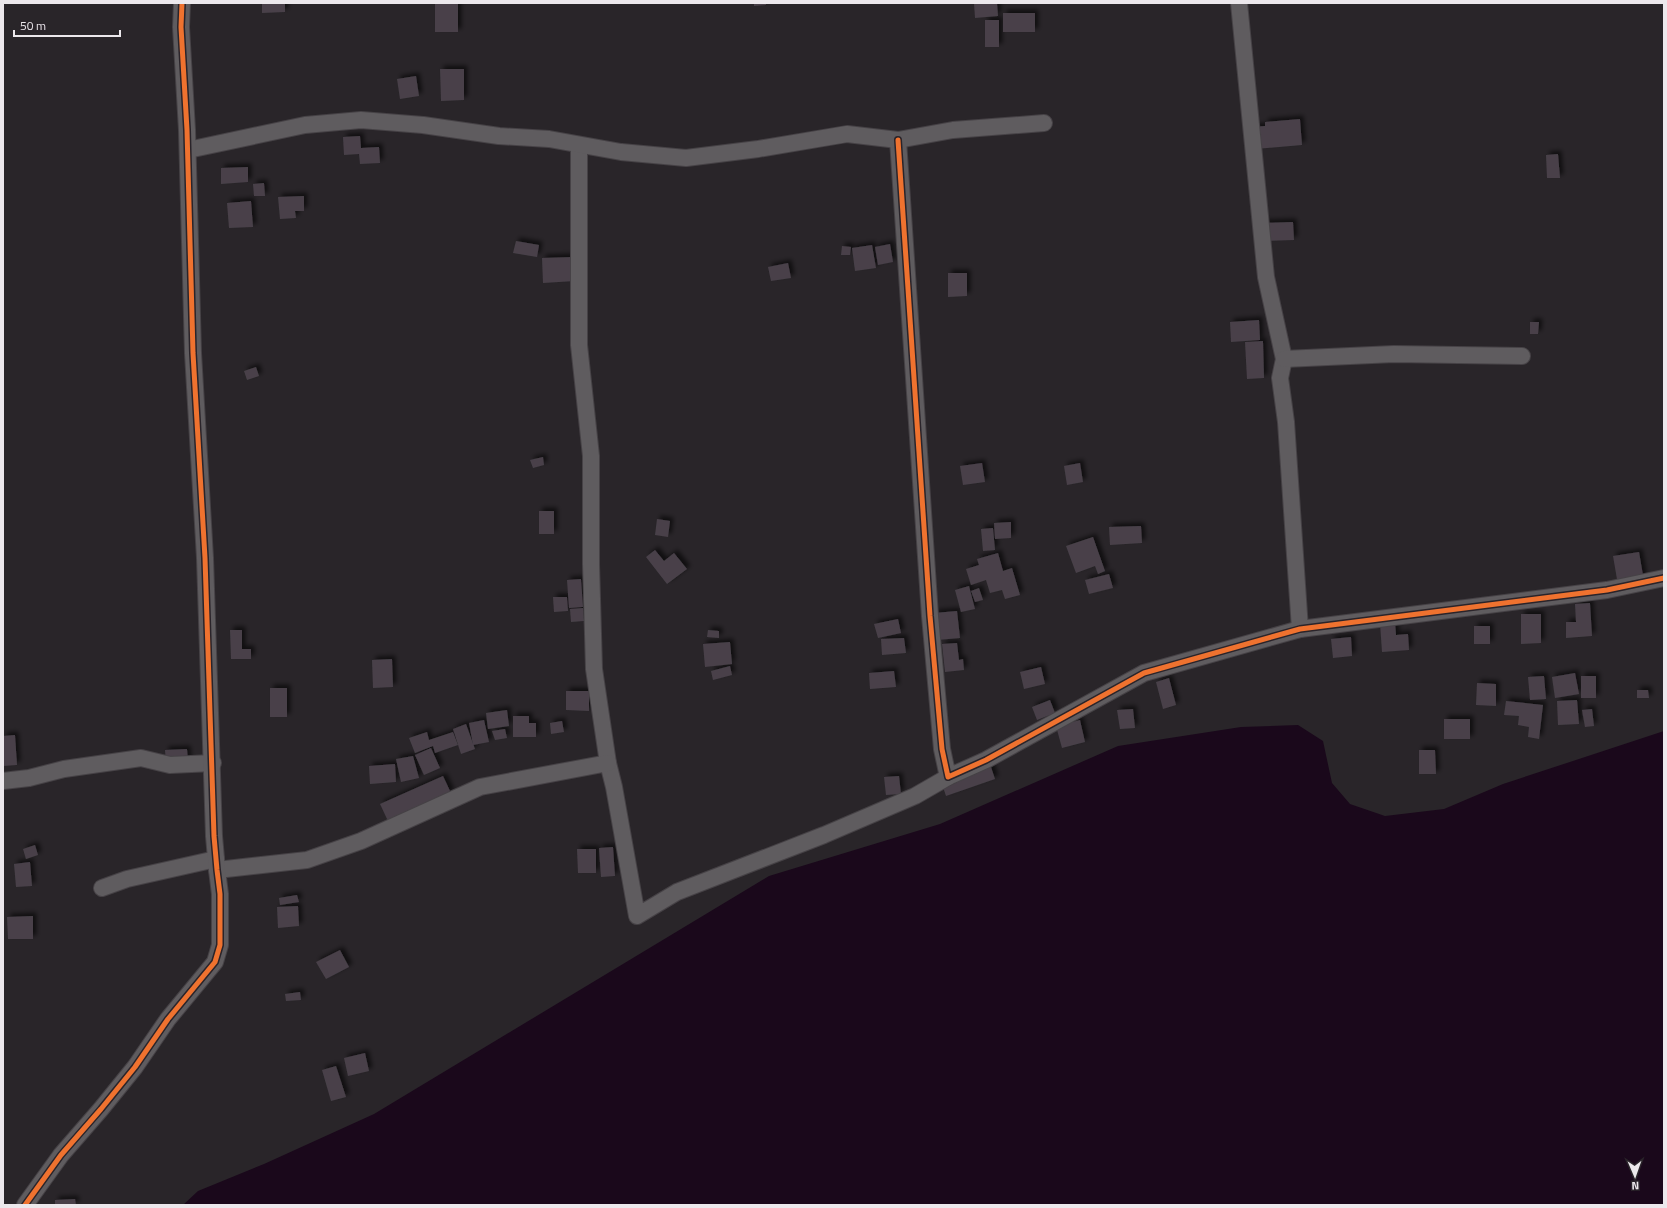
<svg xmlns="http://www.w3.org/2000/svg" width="1667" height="1208" viewBox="0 0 1667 1208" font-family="'Titillium Web',sans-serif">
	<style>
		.water { fill: #1a081b }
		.building { fill: #484149; filter: url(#shadow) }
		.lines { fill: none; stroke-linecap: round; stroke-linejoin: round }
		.street-casing { stroke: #464246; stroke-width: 18 }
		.street { stroke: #5f5c5f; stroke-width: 16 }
		.cycleway-casing { stroke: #2a242a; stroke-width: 8 }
		.cycleway { stroke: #ef722f; stroke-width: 5 }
	</style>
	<defs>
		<filter id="shadow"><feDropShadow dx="3.5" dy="-3.5" stdDeviation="2" flood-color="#0009"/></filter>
	</defs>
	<rect width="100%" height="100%" fill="#292529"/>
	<!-- water -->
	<polygon class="water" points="1298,725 1323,741 1332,783 1350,804 1385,816 1444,809 1503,784 1664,731 1664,1205 183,1205 198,1191 264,1164 374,1114 769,876 940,824 1118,746 1241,727"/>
	<!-- building -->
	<g class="building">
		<polygon points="262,3 285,3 285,12 262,13"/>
		<rect x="435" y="3" width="23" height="29"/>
		<polygon points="754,3 766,3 766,5 754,6"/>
		<polygon points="974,3 997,3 998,16 975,18"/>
		<rect x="1003" y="13" width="32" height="19"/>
		<rect x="985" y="20" width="14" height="27"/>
		<polygon points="440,69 464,69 464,100 441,101"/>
		<polygon points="416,76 419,96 400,99 397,79"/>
		<polygon points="1300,119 1302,145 1255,149 1253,127 1265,126 1265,122"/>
		<polygon points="360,136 361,148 379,147 380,163 360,164 359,154 344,155 343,137"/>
		<polygon points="1558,154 1560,178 1547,178 1546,155"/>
		<polygon points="248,167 248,182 221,184 221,168"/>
		<polygon points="264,183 265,196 254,196 253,184"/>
		<polygon points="304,196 304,211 295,211 296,218 280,219 278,197"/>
		<polygon points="251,201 253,227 229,228 227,203"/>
		<polygon points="1293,222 1294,240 1264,241 1263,223"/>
		<polygon points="516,241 539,245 537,257 513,253"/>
		<polygon points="890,244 893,262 878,265 875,247"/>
		<polygon points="872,245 876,268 855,271 852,248"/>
		<polygon points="842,246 851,247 850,255 841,255"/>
		<polygon points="573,257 575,281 543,283 542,258"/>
		<polygon points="788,263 791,278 771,281 768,267"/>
		<polygon points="948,273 967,273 967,296 948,297"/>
		<polygon points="1259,320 1260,340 1231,342 1230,322"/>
		<polygon points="1530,322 1539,322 1538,334 1530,334"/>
		<polygon points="1263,341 1264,378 1247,379 1245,342"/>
		<polygon points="256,367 259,376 247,380 244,371"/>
		<polygon points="543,457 544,465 533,468 530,460"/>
		<polygon points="982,463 985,482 963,485 960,466"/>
		<polygon points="1080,463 1083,482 1067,485 1064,466"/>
		<rect x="539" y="511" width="15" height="23"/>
		<polygon points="657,519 670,521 668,537 655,535"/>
		<polygon points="1011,522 1011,538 995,539 994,523"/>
		<polygon points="1141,526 1142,543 1110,545 1109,527"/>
		<polygon points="993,528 995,550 983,551 981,529"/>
		<polygon points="1093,537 1105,571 1098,574 1095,566 1076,573 1066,546"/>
		<polygon points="655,550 664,561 674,553 687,569 667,584 646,557"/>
		<polygon points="1639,552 1644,581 1618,585 1613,556"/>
		<polygon points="998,553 1003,571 1012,568 1020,595 1005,599 1002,590 990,593 986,580 971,585 966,569 979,565 977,559"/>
		<polygon points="1109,574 1113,588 1089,594 1085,580"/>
		<polygon points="581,579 583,607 569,608 567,580"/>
		<polygon points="969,586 975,609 961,612 955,590"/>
		<polygon points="979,588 983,600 975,602 971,591"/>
		<polygon points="553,597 567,597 568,611 554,612"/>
		<polygon points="1590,603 1592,636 1566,638 1566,622 1576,622 1575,604"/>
		<polygon points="583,608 584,621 571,622 570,609"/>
		<polygon points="957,611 960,638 937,640 934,613"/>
		<polygon points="1521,614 1541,614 1541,643 1521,644"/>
		<polygon points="898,619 901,633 878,638 874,624"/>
		<polygon points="1395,622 1396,635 1408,634 1409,650 1382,652 1380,623"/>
		<rect x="1474" y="626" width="16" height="18"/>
		<polygon points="230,630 242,630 242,649 251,649 251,659 231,659"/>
		<polygon points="708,630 719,631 719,638 707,637"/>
		<polygon points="1351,637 1352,656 1333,658 1331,639"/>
		<polygon points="904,638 906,653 882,655 881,639"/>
		<polygon points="730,642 732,664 705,667 703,644"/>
		<polygon points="957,643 959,660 963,659 964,670 945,672 942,644"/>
		<polygon points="392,659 393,687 373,688 372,660"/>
		<polygon points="730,666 732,675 713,680 711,671"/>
		<polygon points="1041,667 1045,684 1024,689 1020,672"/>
		<polygon points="894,671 896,687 870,689 869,673"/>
		<polygon points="1575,673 1579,694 1555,698 1552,677"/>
		<polygon points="1544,676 1546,699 1530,700 1528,677"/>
		<rect x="1581" y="676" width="15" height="22"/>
		<polygon points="1169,678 1176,705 1163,709 1156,682"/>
		<polygon points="1477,683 1496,684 1496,706 1476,705"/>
		<rect x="270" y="688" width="17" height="29"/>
		<polygon points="1637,690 1648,690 1649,698 1637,698"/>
		<polygon points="566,691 589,691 589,711 566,710"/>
		<polygon points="1050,700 1055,713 1037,720 1032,707"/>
		<polygon points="1577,700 1579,724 1558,725 1557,701"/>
		<polygon points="1506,701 1543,705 1539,739 1528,737 1529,727 1518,725 1519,716 1504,715"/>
		<polygon points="1133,709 1135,728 1120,729 1117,710"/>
		<polygon points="1592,709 1594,726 1585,727 1582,710"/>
		<polygon points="507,710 509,726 488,729 486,713"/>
		<polygon points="513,716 529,716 529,723 536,723 536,737 513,737"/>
		<rect x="1444" y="719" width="26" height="20"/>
		<polygon points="484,720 489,742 473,745 469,723"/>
		<polygon points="1080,720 1085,742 1062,748 1056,726"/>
		<polygon points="562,721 564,732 551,734 550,723"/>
		<polygon points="466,724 475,749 461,754 453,729"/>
		<polygon points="505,729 507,738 495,740 492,731"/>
		<polygon points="427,732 429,740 453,732 458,745 435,753 433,746 415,753 409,738"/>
		<polygon points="15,735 17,765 3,766 3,736"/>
		<polygon points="431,748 440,768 424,775 415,755"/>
		<polygon points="187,749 188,761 166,763 165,750"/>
		<polygon points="1419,750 1435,750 1436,774 1419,774"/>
		<polygon points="413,756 419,778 401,782 396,759"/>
		<polygon points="395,764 396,782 370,784 369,766"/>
		<polygon points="990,764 995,779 946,796 941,781"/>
		<polygon points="443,776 451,793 388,821 380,804"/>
		<polygon points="899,776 901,794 886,795 884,777"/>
		<polygon points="35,845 38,855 26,859 23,849"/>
		<polygon points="613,847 615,876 601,877 599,848"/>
		<polygon points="577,849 596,849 596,873 578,873"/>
		<polygon points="30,862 32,886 16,887 14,864"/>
		<polygon points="297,895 299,902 280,905 279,898"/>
		<polygon points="298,906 299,926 278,928 277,907"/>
		<polygon points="33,916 33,939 8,939 7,917"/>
		<polygon points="340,950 349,967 326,979 316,962"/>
		<polygon points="300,992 301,1000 286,1001 285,994"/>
		<polygon points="365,1053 369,1071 348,1076 344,1058"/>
		<polygon points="336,1066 346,1097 331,1101 322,1070"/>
		<polygon points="75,1199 76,1205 55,1205 55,1200"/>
	</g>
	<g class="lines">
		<!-- street casing -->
		<g class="street-casing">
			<g id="street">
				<polyline points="1239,3 1266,277 1284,359 1280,378 1286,422 1300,629"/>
				<polyline points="898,140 930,616 942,749 948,777 986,760 1144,673 1300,629 1607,590 1664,578"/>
				<polyline points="579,145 579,345 591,456 591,564 594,669 608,763 614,787 637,916 677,892 824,835 915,796 948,777"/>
				<polyline points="188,150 305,125 361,120 423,125 499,136 549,139 621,152 686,158 758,149 847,134 898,140 953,130 1044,123"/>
				<polyline points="1284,359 1394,354 1522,356"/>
				<polyline points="3,781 29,778 64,769 141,758 170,765 213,763"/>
				<polyline points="217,870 307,860 361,841 480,787 608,763"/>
				<polyline points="102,888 127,879 216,859"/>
				<polyline points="25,1205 61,1155 101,1109 135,1067 168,1019 215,962 220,945 220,894 217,870 214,836 205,558 193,353 187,130 181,27 182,3"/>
			</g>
		</g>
		<!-- street -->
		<use href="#street" class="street"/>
		<!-- cycleway casing -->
		<g class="cycleway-casing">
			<g id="cycleway">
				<polyline points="898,140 930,616 942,749 948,777 986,760 1144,673 1300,629 1607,590 1664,578"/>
				<polyline points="25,1205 61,1155 101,1109 135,1067 168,1019 215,962 220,945 220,894 217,870 214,836 205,558 193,353 187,130 181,27 182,3"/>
			</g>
		</g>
		<!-- cycleway -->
		<use href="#cycleway" class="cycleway"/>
	</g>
	<!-- border -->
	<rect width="1667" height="1208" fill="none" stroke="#ece8ec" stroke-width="8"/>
	<!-- north arrow -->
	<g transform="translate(1635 1176) rotate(178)" stroke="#2a242a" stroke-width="3" paint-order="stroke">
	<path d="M0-3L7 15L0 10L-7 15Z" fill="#ece8ec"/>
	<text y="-6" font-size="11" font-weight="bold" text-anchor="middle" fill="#ece8ec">N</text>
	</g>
	<!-- scale -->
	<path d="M14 30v6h106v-6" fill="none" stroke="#ece8ec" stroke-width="2"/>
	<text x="20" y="30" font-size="12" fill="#ece8ec" stroke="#2a242a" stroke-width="3" paint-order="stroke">50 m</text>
</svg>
